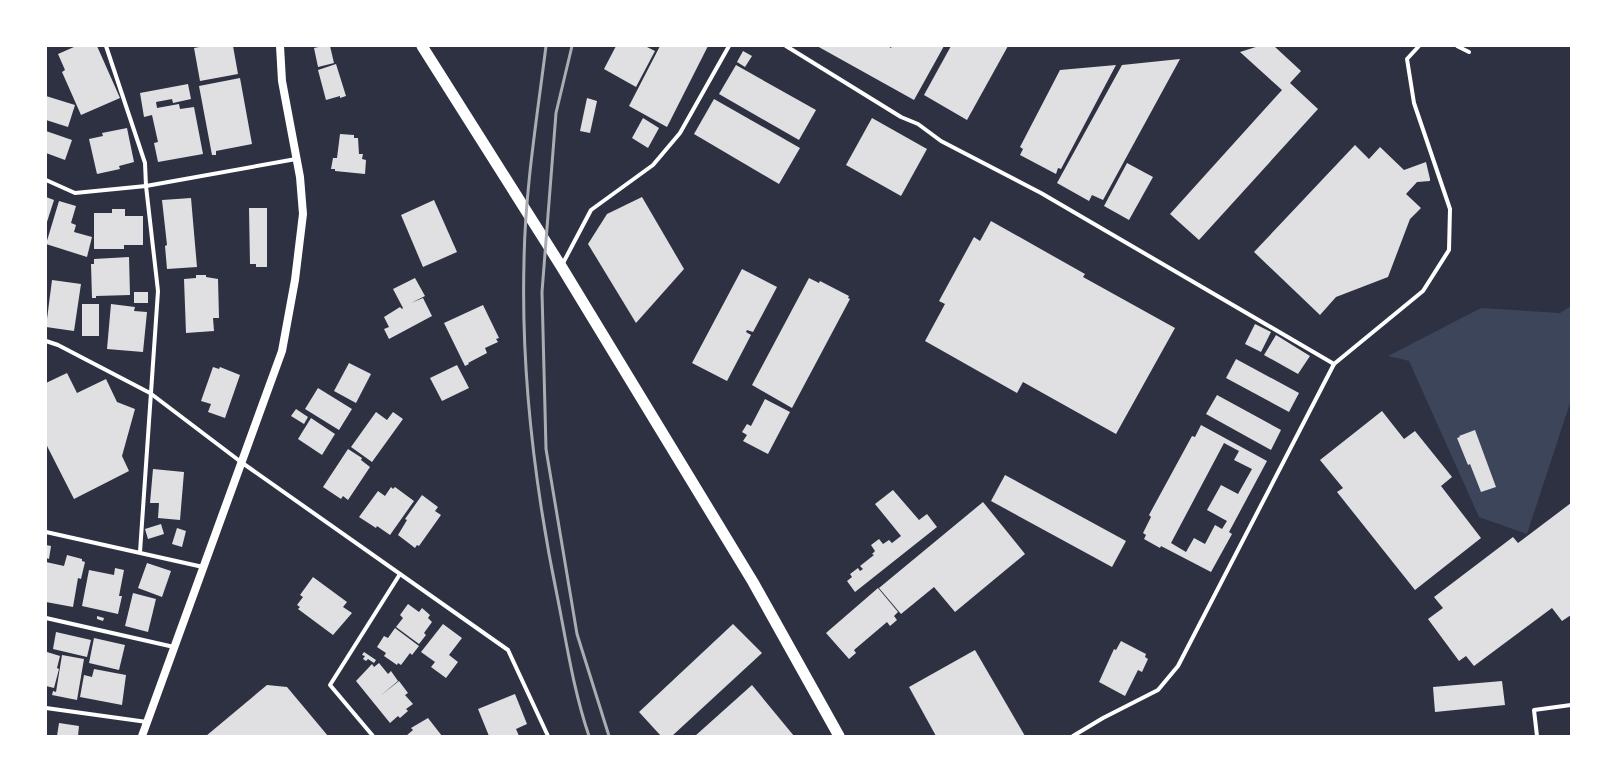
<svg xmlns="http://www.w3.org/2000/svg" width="1617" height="782" viewBox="0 0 1617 782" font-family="'IBM Plex Sans',sans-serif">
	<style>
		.green { fill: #3c4559 }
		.building { fill: #e0e0e3; fill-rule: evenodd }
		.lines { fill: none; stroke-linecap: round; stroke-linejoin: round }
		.minor { stroke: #fff; stroke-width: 4 }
		.secondary { stroke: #fff; stroke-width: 8 }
		.trunk { stroke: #fff; stroke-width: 11 }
		.rail { stroke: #abadb3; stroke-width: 3 }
	</style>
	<rect width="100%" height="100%" fill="#2d3142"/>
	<!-- green -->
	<polygon class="green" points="1571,306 1571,400 1527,534 1479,517 1409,361 1388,356 1481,308 1560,313"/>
	<!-- building -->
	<g class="building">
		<polygon points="73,46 97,46 120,98 81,115 62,72 65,70 58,54 74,47"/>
		<polygon points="205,46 233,46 238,74 200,81 194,48"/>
		<polygon points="323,46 330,46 334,63 318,67 314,48"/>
		<polygon points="616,46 645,46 655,51 636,87 604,69"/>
		<polygon points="660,46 708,46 667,127 629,106"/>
		<polygon points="817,46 888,46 891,48 892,46 944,46 914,100"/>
		<polygon points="951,46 1008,46 967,120 924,95"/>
		<polygon points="1259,46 1274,46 1301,71 1290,83 1318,109 1199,240 1170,214 1282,90 1240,52"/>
		<polygon points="743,51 752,56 745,67 737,62"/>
		<polygon points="1180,59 1103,200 1092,195 1089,201 1057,183 1122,65"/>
		<polygon points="336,64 346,96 340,98 340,96 326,100 318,70"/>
		<polygon points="736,65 816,110 799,140 719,94"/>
		<polygon points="1116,65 1061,169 1058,168 1056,174 1020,155 1023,149 1020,147 1060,70"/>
		<polygon points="240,78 252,144 216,151 216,155 212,155 199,86"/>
		<polygon points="188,84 191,99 173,103 172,99 156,102 157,108 179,104 180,109 194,107 203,154 158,162 154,143 158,142 152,115 144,117 140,93"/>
		<polygon points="46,96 75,105 68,127 46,120"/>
		<polygon points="587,98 597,101 590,133 580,131"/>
		<polygon points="714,99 800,148 779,184 694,134"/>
		<polygon points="643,118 659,128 648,148 632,138"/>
		<polygon points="872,118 927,149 901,196 846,165"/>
		<polygon points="127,128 134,162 119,166 120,169 97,174 89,139 103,136 102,133"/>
		<polygon points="46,131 72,140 65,160 46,153"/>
		<polygon points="340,134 354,135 354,138 358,138 359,154 363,154 362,159 366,160 365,174 335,171 335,169 331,169 333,158 337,158"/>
		<polygon points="1355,145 1369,159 1380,147 1404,170 1426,162 1430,179 1430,181 1417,182 1406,194 1421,208 1410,219 1388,277 1336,297 1320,315 1254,252"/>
		<polygon points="1127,163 1153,177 1129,220 1104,206"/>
		<polygon points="46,197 54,200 46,225"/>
		<polygon points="642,197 684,269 636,323 588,244 607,214"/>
		<polygon points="191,198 197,267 167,269 165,246 167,245 162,200"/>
		<polygon points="434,200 457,252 423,267 401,215"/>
		<polygon points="59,201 76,206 71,223 76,225 74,232 92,237 87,257 46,244"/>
		<polygon points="249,208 267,208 267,267 256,267 256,264 250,264"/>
		<polygon points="112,209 125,209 125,216 143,216 143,245 124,245 124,249 94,249 94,213 112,213"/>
		<polygon points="991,221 1085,274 1083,277 1175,328 1116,434 1023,382 1017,393 925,341 945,304 939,301 974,237 980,241"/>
		<polygon points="129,257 130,295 96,296 96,298 92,298 91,264 94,264 94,259"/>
		<polygon points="742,269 777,287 753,332 747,330 746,332 751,335 727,381 692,363"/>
		<polygon points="196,275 206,275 206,277 218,279 219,318 213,318 214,331 186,333 184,279 196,278"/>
		<polygon points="415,278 425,296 411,303 423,298 432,316 389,339 384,329 389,327 384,317 400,307 402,309 403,308 393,289"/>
		<polygon points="809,278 819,283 820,281 849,296 848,298 850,299 792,408 752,385"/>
		<polygon points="52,280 81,284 74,331 46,327"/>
		<rect x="134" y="292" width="14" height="11"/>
		<rect x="82" y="304" width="17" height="32"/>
		<polygon points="111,304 135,307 134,311 147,312 143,352 107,349"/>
		<polygon points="483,305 499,338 496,339 498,342 485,348 487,353 468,363 469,364 465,366 444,323"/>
		<polygon points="1255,324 1271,332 1261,352 1245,344"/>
		<polygon points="1276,335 1310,356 1298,374 1264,355"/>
		<polygon points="1236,359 1299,393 1289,412 1226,378"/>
		<polygon points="349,363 371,374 356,403 334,391"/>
		<polygon points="457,365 469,388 442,401 430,378"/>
		<polygon points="213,367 219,369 220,367 240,375 225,418 208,412 211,404 201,401"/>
		<polygon points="67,373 77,393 106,379 117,402 135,409 122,456 129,471 74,499 46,444 46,383"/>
		<polygon points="318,388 352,409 339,430 305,409"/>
		<polygon points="1217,395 1281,430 1271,450 1206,414"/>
		<polygon points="765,399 790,412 768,454 743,441 747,435 742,432 747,424 751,426"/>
		<polygon points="296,409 308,417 304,424 291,416"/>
		<polygon points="1382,411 1404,439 1415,431 1452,477 1441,486 1481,538 1415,590 1337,492 1343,488 1320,460"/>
		<polygon points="376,412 387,420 393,412 403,419 372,462 351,447"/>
		<polygon points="311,418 335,434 322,455 298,439"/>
		<path d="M1201,425l66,36 -38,71 3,2 -21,38 -50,-26 -1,2 -16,-9 2,-4 -3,-2 8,-16 -2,-2 43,-79 3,1zM1224,443l15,8 -5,9 18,9 -14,25 -17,-9 -14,25 20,11 -5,8 -7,-4 -10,19 -11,-6 -8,14 -15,-9z"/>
		<polygon points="1475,430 1496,487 1481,492 1470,464 1468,465 1457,438 1460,437 1459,436"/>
		<polygon points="348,449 362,458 361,460 370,467 348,500 343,496 341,499 323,487"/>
		<polygon points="153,469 184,472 180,520 158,518 159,503 150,503"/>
		<polygon points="1005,475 1126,541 1112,567 991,501"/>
		<polygon points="391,487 393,489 395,487 414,501 390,535 377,526 376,528 359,517 378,491 385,496"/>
		<polygon points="893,490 919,520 927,514 937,527 855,592 847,581 852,577 850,574 858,568 860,571 863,569 860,566 874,555 872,554 875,551 871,545 879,539 883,544 889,540 892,543 901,536 875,504"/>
		<polygon points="422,495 438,507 435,511 441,515 419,546 417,545 415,548 398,535 407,520 405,519"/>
		<polygon points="983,502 1025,554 955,612 934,587 901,614 879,588"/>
		<polygon points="1571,503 1571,615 1562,621 1552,608 1474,666 1466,656 1459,661 1428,619 1443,608 1434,597 1513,537 1518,543"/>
		<polygon points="161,524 164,534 148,539 145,529"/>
		<polygon points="177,528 186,531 182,547 172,544"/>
		<polygon points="46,545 51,546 49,559 46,558"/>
		<polygon points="67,555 82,559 82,561 85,562 81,579 78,578 73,607 46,602 46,562 64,566"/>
		<polygon points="147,563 171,571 162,597 138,588"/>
		<polygon points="115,568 124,570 119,596 122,596 118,614 82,606 89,570 114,575"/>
		<polygon points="313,577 347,602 343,607 352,613 333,635 298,609 300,607 297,605 303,597 300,595"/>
		<polygon points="878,588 898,612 894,616 897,620 890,626 887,622 854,650 856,653 849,659 826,633"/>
		<polygon points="133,593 156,599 148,632 125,626"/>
		<polygon points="408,604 419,612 422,608 430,615 428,618 432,622 424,633 426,635 419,644 396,627 403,618 400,615"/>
		<polygon points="97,616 104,618 103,621 97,619"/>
		<polygon points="443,624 462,638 449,655 458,662 446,678 431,667 435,662 421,652"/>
		<polygon points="733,624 762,653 672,736 661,736 639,712"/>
		<polygon points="395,628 419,646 412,655 410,653 401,665 398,663 397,665 384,656 386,653 377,647 384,636 388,638"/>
		<polygon points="56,632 91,640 87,657 53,649"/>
		<polygon points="94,638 125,645 119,670 89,663"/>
		<polygon points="1121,641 1146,654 1145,657 1148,659 1142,672 1138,670 1125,696 1099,682 1114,649 1116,650"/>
		<polygon points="975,650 1025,736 936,736 909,687"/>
		<polygon points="47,652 60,656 57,668 59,669 54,688 46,686"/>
		<polygon points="364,652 376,660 374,663 368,659 366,661 363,659 365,656 362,655"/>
		<polygon points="62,655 84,659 77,700 52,695 53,691 56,692"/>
		<polygon points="379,663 388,674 391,671 398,681 380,696 399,681 408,693 405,695 413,704 406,709 408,711 400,718 398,716 390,723 356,681 372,664 374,667"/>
		<polygon points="94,669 126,675 122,705 80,697 84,675 92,677"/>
		<polygon points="1502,681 1505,705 1435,712 1433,687"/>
		<polygon points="267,685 287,687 328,736 206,736"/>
		<polygon points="752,685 794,736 695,736"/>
		<polygon points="515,694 527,724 516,729 519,736 489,736 478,709"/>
		<polygon points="428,718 442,736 406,736 413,730 411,728"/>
		<polygon points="59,723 79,726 78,736 57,736"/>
	</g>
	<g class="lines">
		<!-- minor -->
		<g class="minor">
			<polyline points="106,46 145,163 146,186 158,291 140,552"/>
			<polyline points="786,46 901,117 918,124 941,141 1041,193 1334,364"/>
			<polyline points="1457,46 1469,52"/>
			<polyline points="46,180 75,193 146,186 296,159"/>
			<polyline points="562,265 591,210 653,165 680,133 729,46"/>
			<polyline points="46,341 58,345 150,393 241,462 508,650 548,736"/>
			<polyline points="46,532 203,567"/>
			<polyline points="46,618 174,647"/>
			<polyline points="46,708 147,722"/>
			<polyline points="373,736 330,685 400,574"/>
			<polyline points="1073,736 1103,718 1158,690 1178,666 1334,364 1423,291 1449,250 1450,209 1414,103 1407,59 1419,46"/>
			<polyline points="1537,736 1534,710 1571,705"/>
		</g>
		<!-- secondary -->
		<polyline class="secondary" points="142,736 282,351 295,280 303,214 300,177 282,81 280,46"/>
		<!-- trunk -->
		<polyline class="trunk" points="422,46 561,266 753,582 839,736"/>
		<!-- rail -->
		<g class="rail">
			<path d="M546,46c-9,72 -21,144 -22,216 -3,114 11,227 34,338 9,46 16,92 31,136"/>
			<polyline points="572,46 556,113 542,292 546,449 577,634 609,736"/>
		</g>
	</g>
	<!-- border -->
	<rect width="1617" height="782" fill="none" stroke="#ffffff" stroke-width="94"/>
</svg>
